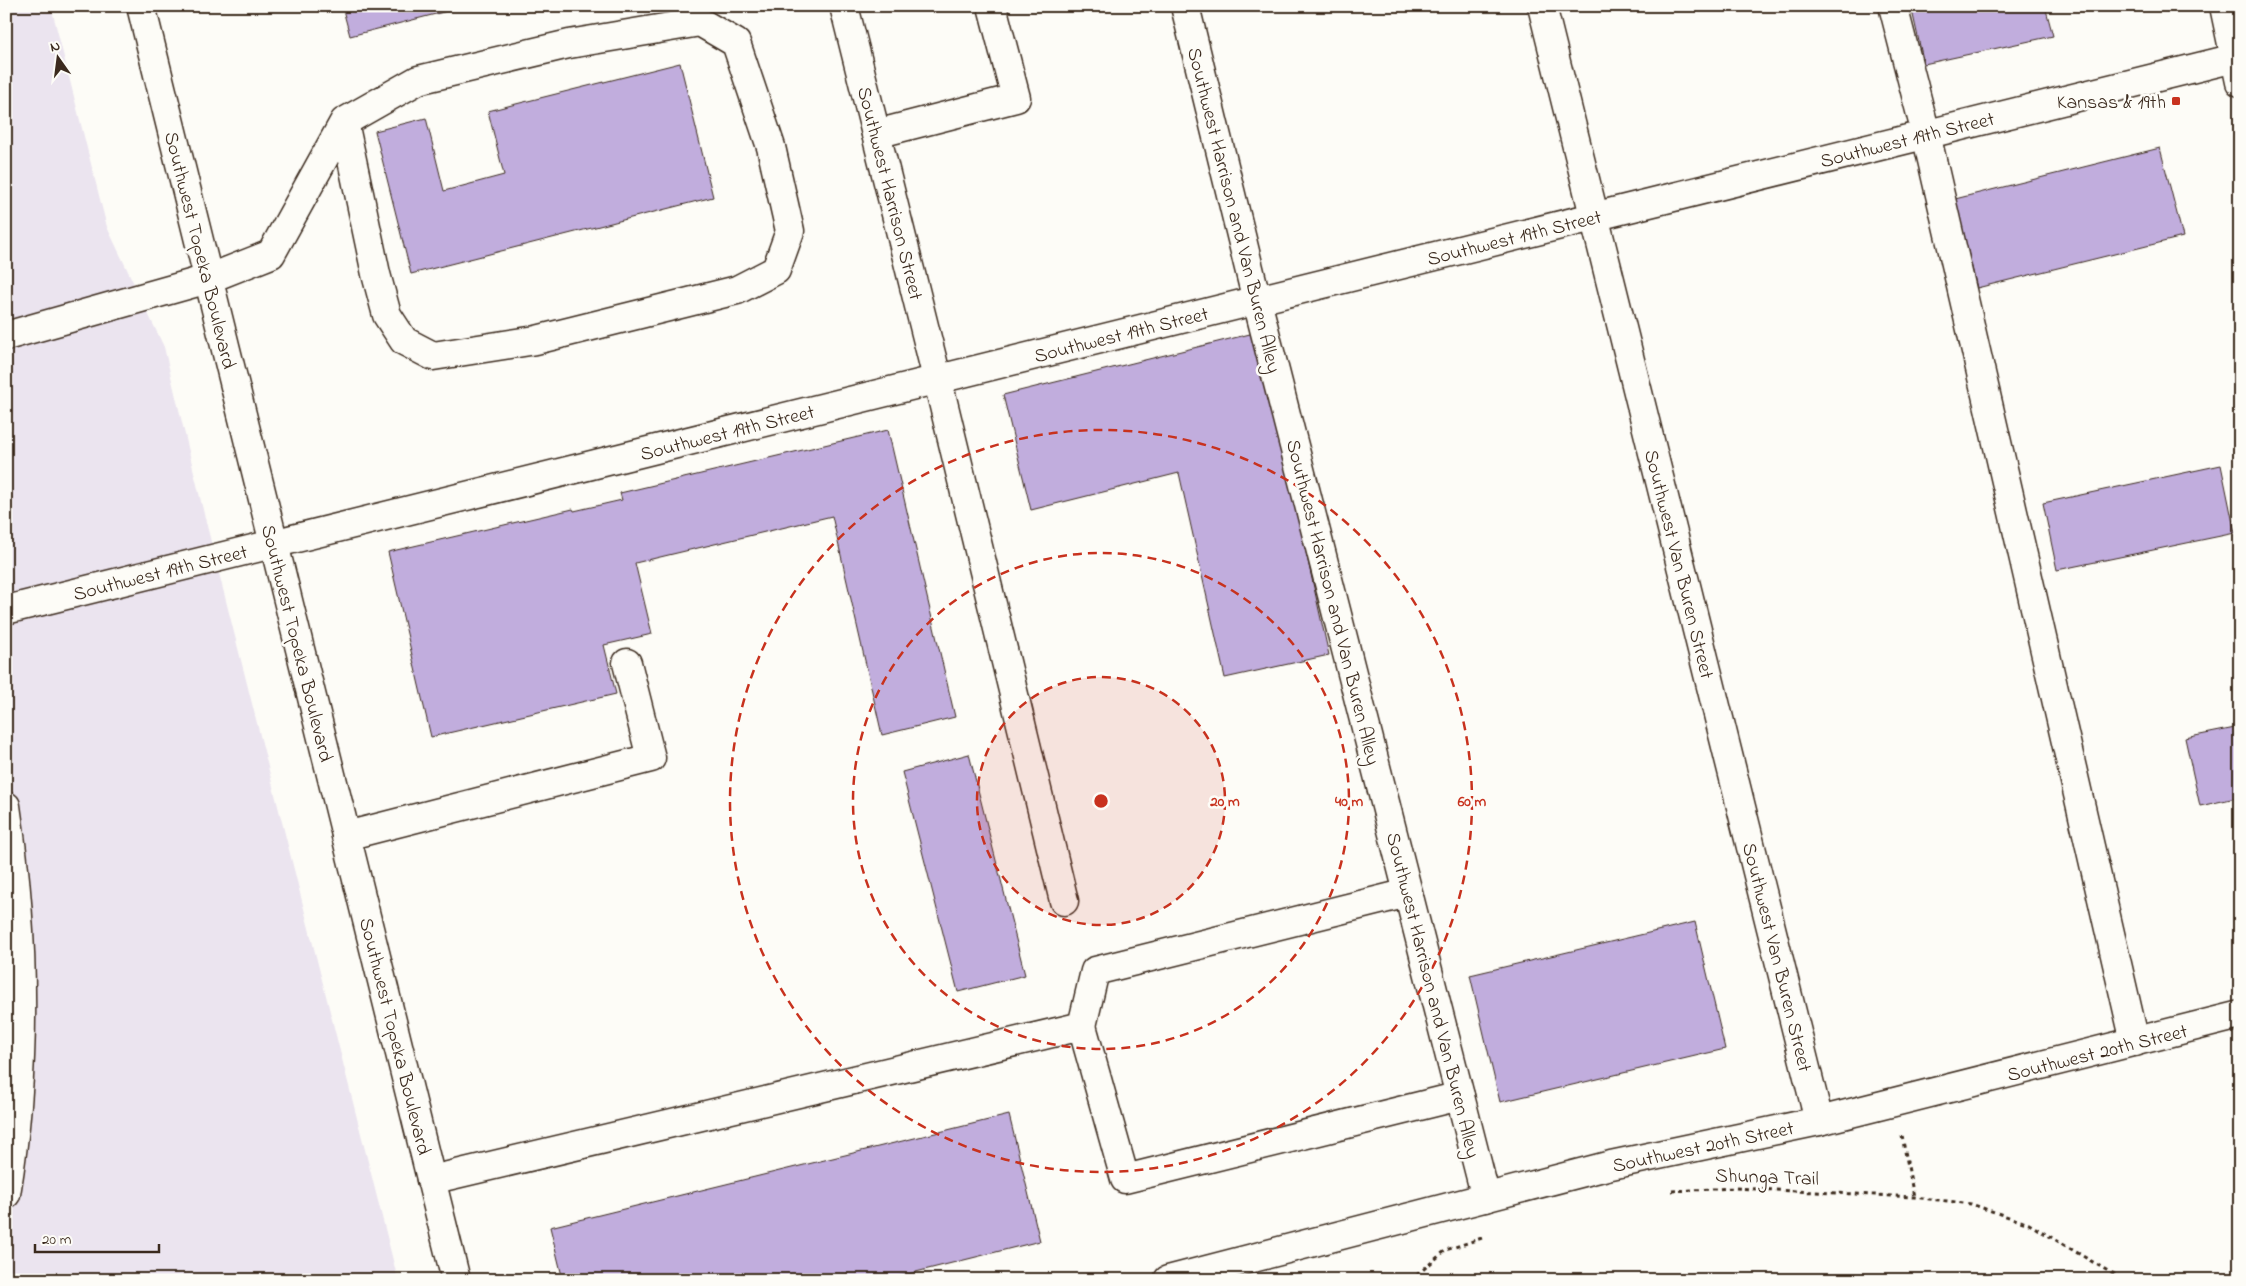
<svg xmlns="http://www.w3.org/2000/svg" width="2246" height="1286" viewBox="0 0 2246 1286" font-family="'Indie Flower',sans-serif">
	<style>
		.built { fill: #ebe4ef }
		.building { fill: #c1addd; stroke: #3b2a1e }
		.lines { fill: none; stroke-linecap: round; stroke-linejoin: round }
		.minor-casing { stroke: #3b2a1e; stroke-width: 31 }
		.major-casing { stroke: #3b2a1e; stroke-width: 31 }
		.path { stroke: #3b2a1e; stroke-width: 3; stroke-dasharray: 4 4; stroke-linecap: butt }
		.minor { stroke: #fdfcf7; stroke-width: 28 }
		.major { stroke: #fdfcf7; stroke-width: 28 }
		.ring { fill: none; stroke: #c8321e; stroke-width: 2.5; stroke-dasharray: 9 6 }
		.poi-dot { fill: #c8321e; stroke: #fdfcf7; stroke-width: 2 }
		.labels { text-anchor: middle; stroke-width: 5; stroke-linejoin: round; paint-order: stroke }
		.poi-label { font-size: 20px; fill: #3b2a1e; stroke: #fdfcf7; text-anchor: end }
		.street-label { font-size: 20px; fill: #3b2a1e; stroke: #fdfcf7 }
		.centre { fill: #c8321e; stroke: #fdfcf7; stroke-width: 2.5 }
		.ring-label { font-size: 15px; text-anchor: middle; font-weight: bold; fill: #c8321e; stroke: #fdfcf7; stroke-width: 5; stroke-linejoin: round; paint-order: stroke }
	</style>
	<rect width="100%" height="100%" fill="#fdfcf7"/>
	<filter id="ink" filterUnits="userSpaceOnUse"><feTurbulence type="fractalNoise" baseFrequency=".02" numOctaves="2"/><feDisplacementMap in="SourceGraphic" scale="10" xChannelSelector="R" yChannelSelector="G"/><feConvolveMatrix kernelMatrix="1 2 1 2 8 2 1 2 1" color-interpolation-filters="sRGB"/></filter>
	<g filter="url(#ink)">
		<!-- built -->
		<polygon class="built" points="6,6 51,6 107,227 164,347 204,514 398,1280 6,1280"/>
		<!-- building -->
		<g class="building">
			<polygon points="342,6 467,6 350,36"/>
			<polygon points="1911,6 2045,6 2053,36 1924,64"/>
			<polygon points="680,63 713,197 411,274 375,131 426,118 444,191 504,175 488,111"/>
			<polygon points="2160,148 2183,237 1977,288 1955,199"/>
			<polygon points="1254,333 1283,449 1329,655 1225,678 1179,473 1031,510 1003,395"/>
			<polygon points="888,430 955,717 882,735 832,516 635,563 652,634 604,645 616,694 431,737 388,552 573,509 574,511 622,500 620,493"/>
			<polygon points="2221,465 2235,533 2057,570 2043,503"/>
			<polygon points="2240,727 2240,797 2200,806 2185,738"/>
			<polygon points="969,754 1025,975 958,992 902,772"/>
			<polygon points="1695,922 1725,1049 1500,1102 1470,975"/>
			<polygon points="1009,1115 1040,1241 884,1280 563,1280 550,1227"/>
		</g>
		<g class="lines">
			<!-- minor casing -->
			<g class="minor-casing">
				<g id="minor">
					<polyline points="844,6 943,402 1064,901"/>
					<polyline points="1185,6 1257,301 1486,1198"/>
					<polyline points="1542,6 1819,1121"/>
					<polyline points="1893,6 1926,134 2135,1042"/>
					<polyline points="876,134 1016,98 992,6"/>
					<polyline points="6,336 208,279 271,254 344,122 418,80 569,44 700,22 736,43 771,147 790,231 776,270 737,290 536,340 433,356 404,341 387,315 376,274 344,122"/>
					<polyline points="6,610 2235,58"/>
					<path d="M6,806c19,128 21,260 0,388"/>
					<polyline points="346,836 651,758 627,663"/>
					<polyline points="1082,1026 1125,1179 1460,1096"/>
					<polyline points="431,1180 1082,1026 1095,971 1408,893"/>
					<polyline points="1168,1280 1611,1165 1819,1121 2240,1015"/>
				</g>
			</g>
			<!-- major casing -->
			<g class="major-casing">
				<g id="major">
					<polyline points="141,6 456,1280"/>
					<polyline points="2224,6 2240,82"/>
				</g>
			</g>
			<!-- path -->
			<g class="path">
				<polyline points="1902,1136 1914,1197"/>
				<polyline points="1672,1191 1735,1188 1914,1197 1971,1204 2029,1224 2123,1280"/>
				<polyline points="1411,1280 1446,1250 1482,1238"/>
			</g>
			<!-- minor -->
			<use href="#minor" class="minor"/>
			<!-- major -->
			<use href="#major" class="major"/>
		</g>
	</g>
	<!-- distance rings -->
	<circle cx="1101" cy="801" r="124" fill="#c8321e" fill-opacity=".12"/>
	<g class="ring">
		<circle cx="1101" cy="801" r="124"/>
		<circle cx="1101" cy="801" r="248"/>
		<circle cx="1101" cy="801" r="371"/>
	</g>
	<!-- markers -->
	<rect class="poi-dot" x="2171" y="96" width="10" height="10" rx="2.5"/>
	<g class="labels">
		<!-- poi labels -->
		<g class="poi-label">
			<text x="2166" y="108">Kansas &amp; 19th</text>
		</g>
		<!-- street labels -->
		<g class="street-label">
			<text transform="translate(1907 139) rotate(-14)" y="7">Southwest 19th Street</text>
			<text transform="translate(891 193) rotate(76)" y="7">Southwest Harrison Street</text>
			<text transform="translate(1235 210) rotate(76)" y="7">Southwest Harrison and Van Buren Alley</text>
			<text transform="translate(1514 237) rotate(-14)" y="7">Southwest 19th Street</text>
			<text transform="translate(201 250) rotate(76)" y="7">Southwest Topeka Boulevard</text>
			<text transform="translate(1121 334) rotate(-14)" y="7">Southwest 19th Street</text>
			<text transform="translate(727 432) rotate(-14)" y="7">Southwest 19th Street</text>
			<text transform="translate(1680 564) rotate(76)" y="7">Southwest Van Buren Street</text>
			<text transform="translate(160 572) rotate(-14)" y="7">Southwest 19th Street</text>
			<text transform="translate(1334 602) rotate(76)" y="7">Southwest Harrison and Van Buren Alley</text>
			<text transform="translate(298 643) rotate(76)" y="7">Southwest Topeka Boulevard</text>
			<text transform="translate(1778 957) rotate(76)" y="7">Southwest Van Buren Street</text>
			<text transform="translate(1434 995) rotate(76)" y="7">Southwest Harrison and Van Buren Alley</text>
			<text transform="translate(396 1036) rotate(76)" y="7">Southwest Topeka Boulevard</text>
			<text transform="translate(2097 1052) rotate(-14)" y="7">Southwest 20th Street</text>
			<text transform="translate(1703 1146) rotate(-12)" y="7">Southwest 20th Street</text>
			<text transform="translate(1767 1176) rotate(2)" y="7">Shunga Trail</text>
		</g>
	</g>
	<circle cx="1101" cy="801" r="8" class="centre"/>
	<g class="ring-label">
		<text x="1225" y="806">20 m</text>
		<text x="1349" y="806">40 m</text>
		<text x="1472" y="806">60 m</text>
	</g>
	<!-- margin -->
	<rect width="2246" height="1286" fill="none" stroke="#fdfcf7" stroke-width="25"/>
	<rect x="12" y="12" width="2221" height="1261" fill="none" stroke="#3b2a1e" stroke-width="2" filter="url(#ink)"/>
	<!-- north arrow -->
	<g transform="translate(58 58) rotate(346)" stroke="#fdfcf7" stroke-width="4" paint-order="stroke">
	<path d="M0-4L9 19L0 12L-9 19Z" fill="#3b2a1e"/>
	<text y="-8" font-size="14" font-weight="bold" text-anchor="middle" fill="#3b2a1e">N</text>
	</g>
	<!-- scale -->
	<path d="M35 1244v8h124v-8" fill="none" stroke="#3b2a1e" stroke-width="2.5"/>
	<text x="42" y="1244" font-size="15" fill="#3b2a1e" stroke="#fdfcf7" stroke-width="4" paint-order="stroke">20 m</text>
</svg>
